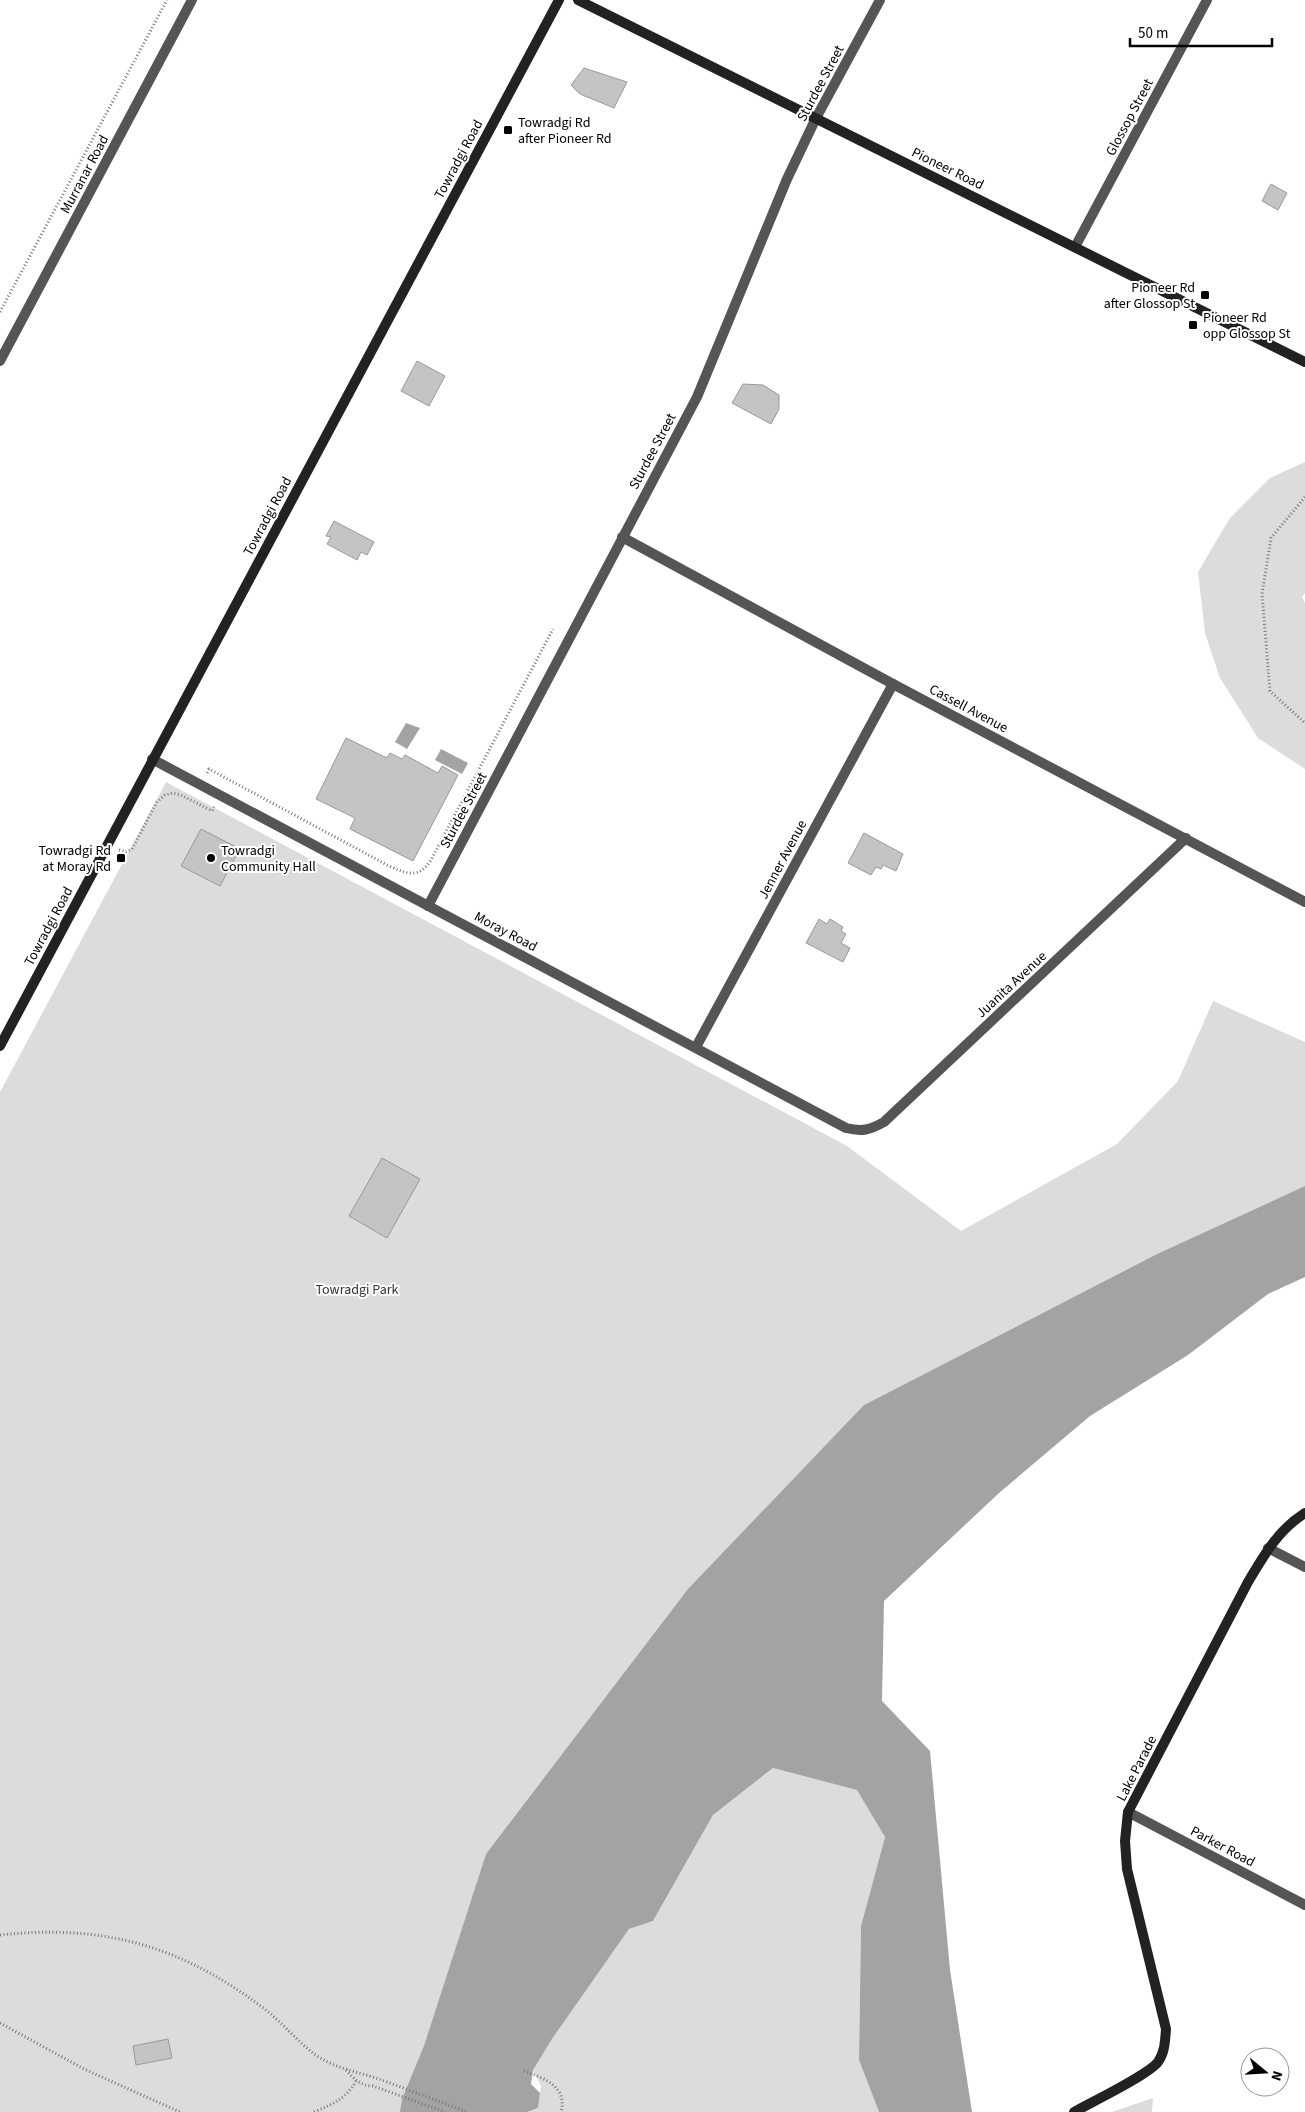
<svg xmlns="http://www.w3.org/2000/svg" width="1305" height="2112" viewBox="0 0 1305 2112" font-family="'Source Sans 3',sans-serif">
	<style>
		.green { fill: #dcdcdc }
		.water { fill: #a3a3a3 }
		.building { fill: #c4c4c4; stroke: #999 }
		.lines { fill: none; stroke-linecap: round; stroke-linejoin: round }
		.path { stroke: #777; stroke-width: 3; stroke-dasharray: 1 2.5; stroke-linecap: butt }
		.street { stroke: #555; stroke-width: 10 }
		.secondary { stroke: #222; stroke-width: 10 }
		.poi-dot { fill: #000; stroke: #fff; stroke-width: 2 }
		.labels { text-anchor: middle; stroke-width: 4; stroke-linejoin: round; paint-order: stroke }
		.street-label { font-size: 14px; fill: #000; stroke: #fff }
		.poi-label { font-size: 14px; fill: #000; stroke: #fff; text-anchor: start }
		.park-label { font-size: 14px; fill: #333; stroke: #fff }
	</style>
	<rect width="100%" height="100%" fill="#fff"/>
	<!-- green -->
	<g class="green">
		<polygon points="1305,462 1305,593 1302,597 1305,603 1305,769 1258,738 1220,678 1205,633 1198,572 1230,518 1270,478"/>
		<polygon points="166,782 847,1146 961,1231 1117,1144 1178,1081 1213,1001 1305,1042 1305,1186 1157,1254 864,1405 486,1854 404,2112 0,2112 0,1092"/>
		<polygon points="773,1768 858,1790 885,1837 861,1926 859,2060 879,2112 527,2112 538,2108 541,2086 533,2070 552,2039 629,1929 653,1921 713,1815"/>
		<polygon points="1153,2098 1152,2112 1112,2112"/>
	</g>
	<!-- water -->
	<g class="water">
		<polygon points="406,723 420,728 407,749 395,742"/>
		<polygon points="441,749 468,763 462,774 435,760"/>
		<polygon points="1305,1186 1305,1277 1268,1294 1188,1355 1090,1416 999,1493 884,1601 882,1701 930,1751 950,1970 972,2112 879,2112 859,2060 861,1926 885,1837 857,1790 773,1768 713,1815 653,1921 629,1929 552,2039 533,2070 531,2084 540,2093 538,2108 527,2112 400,2112 402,2099 424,2046 486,1854 688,1589 864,1405 1157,1254"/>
	</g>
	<!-- building -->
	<g class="building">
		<polygon points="584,68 627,82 614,108 580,94 571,85"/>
		<polygon points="1271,184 1287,193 1278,210 1262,201"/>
		<polygon points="417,361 445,376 429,406 401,391"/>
		<polygon points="743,384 763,385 779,395 779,409 771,424 732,403"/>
		<polygon points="334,521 374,542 367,555 361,552 357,560 327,544 331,537 326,536"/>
		<polygon points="346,738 387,758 390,753 402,759 405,755 438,773 442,766 458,775 413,861 350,829 355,818 316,799"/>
		<polygon points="201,829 240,849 220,886 181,866"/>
		<polygon points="864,833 903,854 896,871 883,865 881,869 876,867 871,875 848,863"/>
		<polygon points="819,919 827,924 830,919 843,927 841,931 846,934 841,943 850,948 843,962 806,943"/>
		<polygon points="382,1158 420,1179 387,1238 349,1216"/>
		<polygon points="168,2039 172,2058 136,2065 133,2046"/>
	</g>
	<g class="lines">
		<!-- path -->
		<g class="path">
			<polyline points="0,312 167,0"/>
			<polyline points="1305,497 1271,538 1262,594 1270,691 1305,723"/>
			<path d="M207,773l2,-4 180,97c18,8 30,13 42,-6l122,-231"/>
			<polyline points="119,850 126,852 132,849 157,802 165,795 173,793 181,795 212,811 214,807"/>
			<path d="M0,1935c103,-11 179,10 262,72 19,14 34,33 51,46 18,14 41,18 63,25 31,11 61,23 92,34"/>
			<polyline points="0,2023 84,2069 180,2112"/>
			<path d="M346,2070c8,9 15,16 27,16l72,26"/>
			<path d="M524,2071c19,7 44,15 37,41"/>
			<path d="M314,2112c19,-8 32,-13 42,-31"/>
		</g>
		<!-- street -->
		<g class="street">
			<polyline points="1075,247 1207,0"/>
			<polyline points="0,361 192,0"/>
			<polyline points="622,537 893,684 1305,902"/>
			<path d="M152,759l694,369c16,4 24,2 38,-6l302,-284"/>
			<polyline points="428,906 697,397 787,179 816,118 880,0"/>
			<polyline points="696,1047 893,684"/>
			<polyline points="1268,1548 1305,1567"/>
			<polyline points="1128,1812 1305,1905"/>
		</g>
		<!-- secondary -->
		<g class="secondary">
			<polyline points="578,0 1305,362"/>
			<polyline points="0,1046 559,0"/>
			<path d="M1074,2112c18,-10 74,-37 84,-50 7,-10 7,-21 8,-33l-39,-160 -2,-28 3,-29 120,-230c16,-27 30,-52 57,-69"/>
		</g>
	</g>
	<!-- markers -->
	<g class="poi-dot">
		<rect x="503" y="125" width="10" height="10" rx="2.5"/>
		<rect x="1200" y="290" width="10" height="10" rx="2.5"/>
		<rect x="1188" y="320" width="10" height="10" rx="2.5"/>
		<rect x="116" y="853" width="10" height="10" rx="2.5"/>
		<circle cx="211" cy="858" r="5"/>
	</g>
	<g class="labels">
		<!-- street labels -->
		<g class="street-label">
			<text transform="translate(820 83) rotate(-62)" y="5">Sturdee Street</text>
			<text transform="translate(1129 117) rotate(-62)" y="5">Glossop Street</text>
			<text transform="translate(458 159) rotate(-62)" y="5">Towradgi Road</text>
			<text transform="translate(948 168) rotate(26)" y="5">Pioneer Road</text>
			<text transform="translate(84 174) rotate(-62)" y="5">Murranar Road</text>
			<text transform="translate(652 451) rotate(-62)" y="5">Sturdee Street</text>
			<text transform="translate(267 516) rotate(-62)" y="5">Towradgi Road</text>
			<text transform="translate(969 708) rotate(28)" y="5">Cassell Avenue</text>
			<text transform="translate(463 810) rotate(-62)" y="5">Sturdee Street</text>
			<text transform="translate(782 859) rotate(-62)" y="5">Jenner Avenue</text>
			<text transform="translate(48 926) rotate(-62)" y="5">Towradgi Road</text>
			<text transform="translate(506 931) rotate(28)" y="5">Moray Road</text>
			<text transform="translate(1011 984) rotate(-43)" y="5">Juanita Avenue</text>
			<text transform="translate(1136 1768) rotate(-63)" y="5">Lake Parade</text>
			<text transform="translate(1223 1846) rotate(28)" y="5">Parker Road</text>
		</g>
		<!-- poi labels -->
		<g class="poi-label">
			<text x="518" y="127">Towradgi Rd<tspan x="518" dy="16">after Pioneer Rd</tspan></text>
			<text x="1195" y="292" text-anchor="end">Pioneer Rd<tspan x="1195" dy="16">after Glossop St</tspan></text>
			<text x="1203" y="322">Pioneer Rd<tspan x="1203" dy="16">opp Glossop St</tspan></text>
			<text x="111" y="855" text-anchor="end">Towradgi Rd<tspan x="111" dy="16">at Moray Rd</tspan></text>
			<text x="221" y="855">Towradgi<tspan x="221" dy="16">Community Hall</tspan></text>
		</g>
		<!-- park labels -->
		<g class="park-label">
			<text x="357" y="1294">Towradgi Park</text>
		</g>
	</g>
	<!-- north arrow -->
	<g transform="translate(1265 2072) rotate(108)"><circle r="24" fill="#ffffff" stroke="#999999"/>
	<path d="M0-4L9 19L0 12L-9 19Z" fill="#000000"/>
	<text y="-8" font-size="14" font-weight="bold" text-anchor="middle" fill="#000000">N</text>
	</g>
	<!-- scale -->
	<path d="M1130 38v8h142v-8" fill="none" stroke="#000000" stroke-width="2.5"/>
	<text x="1138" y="38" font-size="15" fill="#000000" stroke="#ffffff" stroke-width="4" paint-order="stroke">50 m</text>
</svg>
